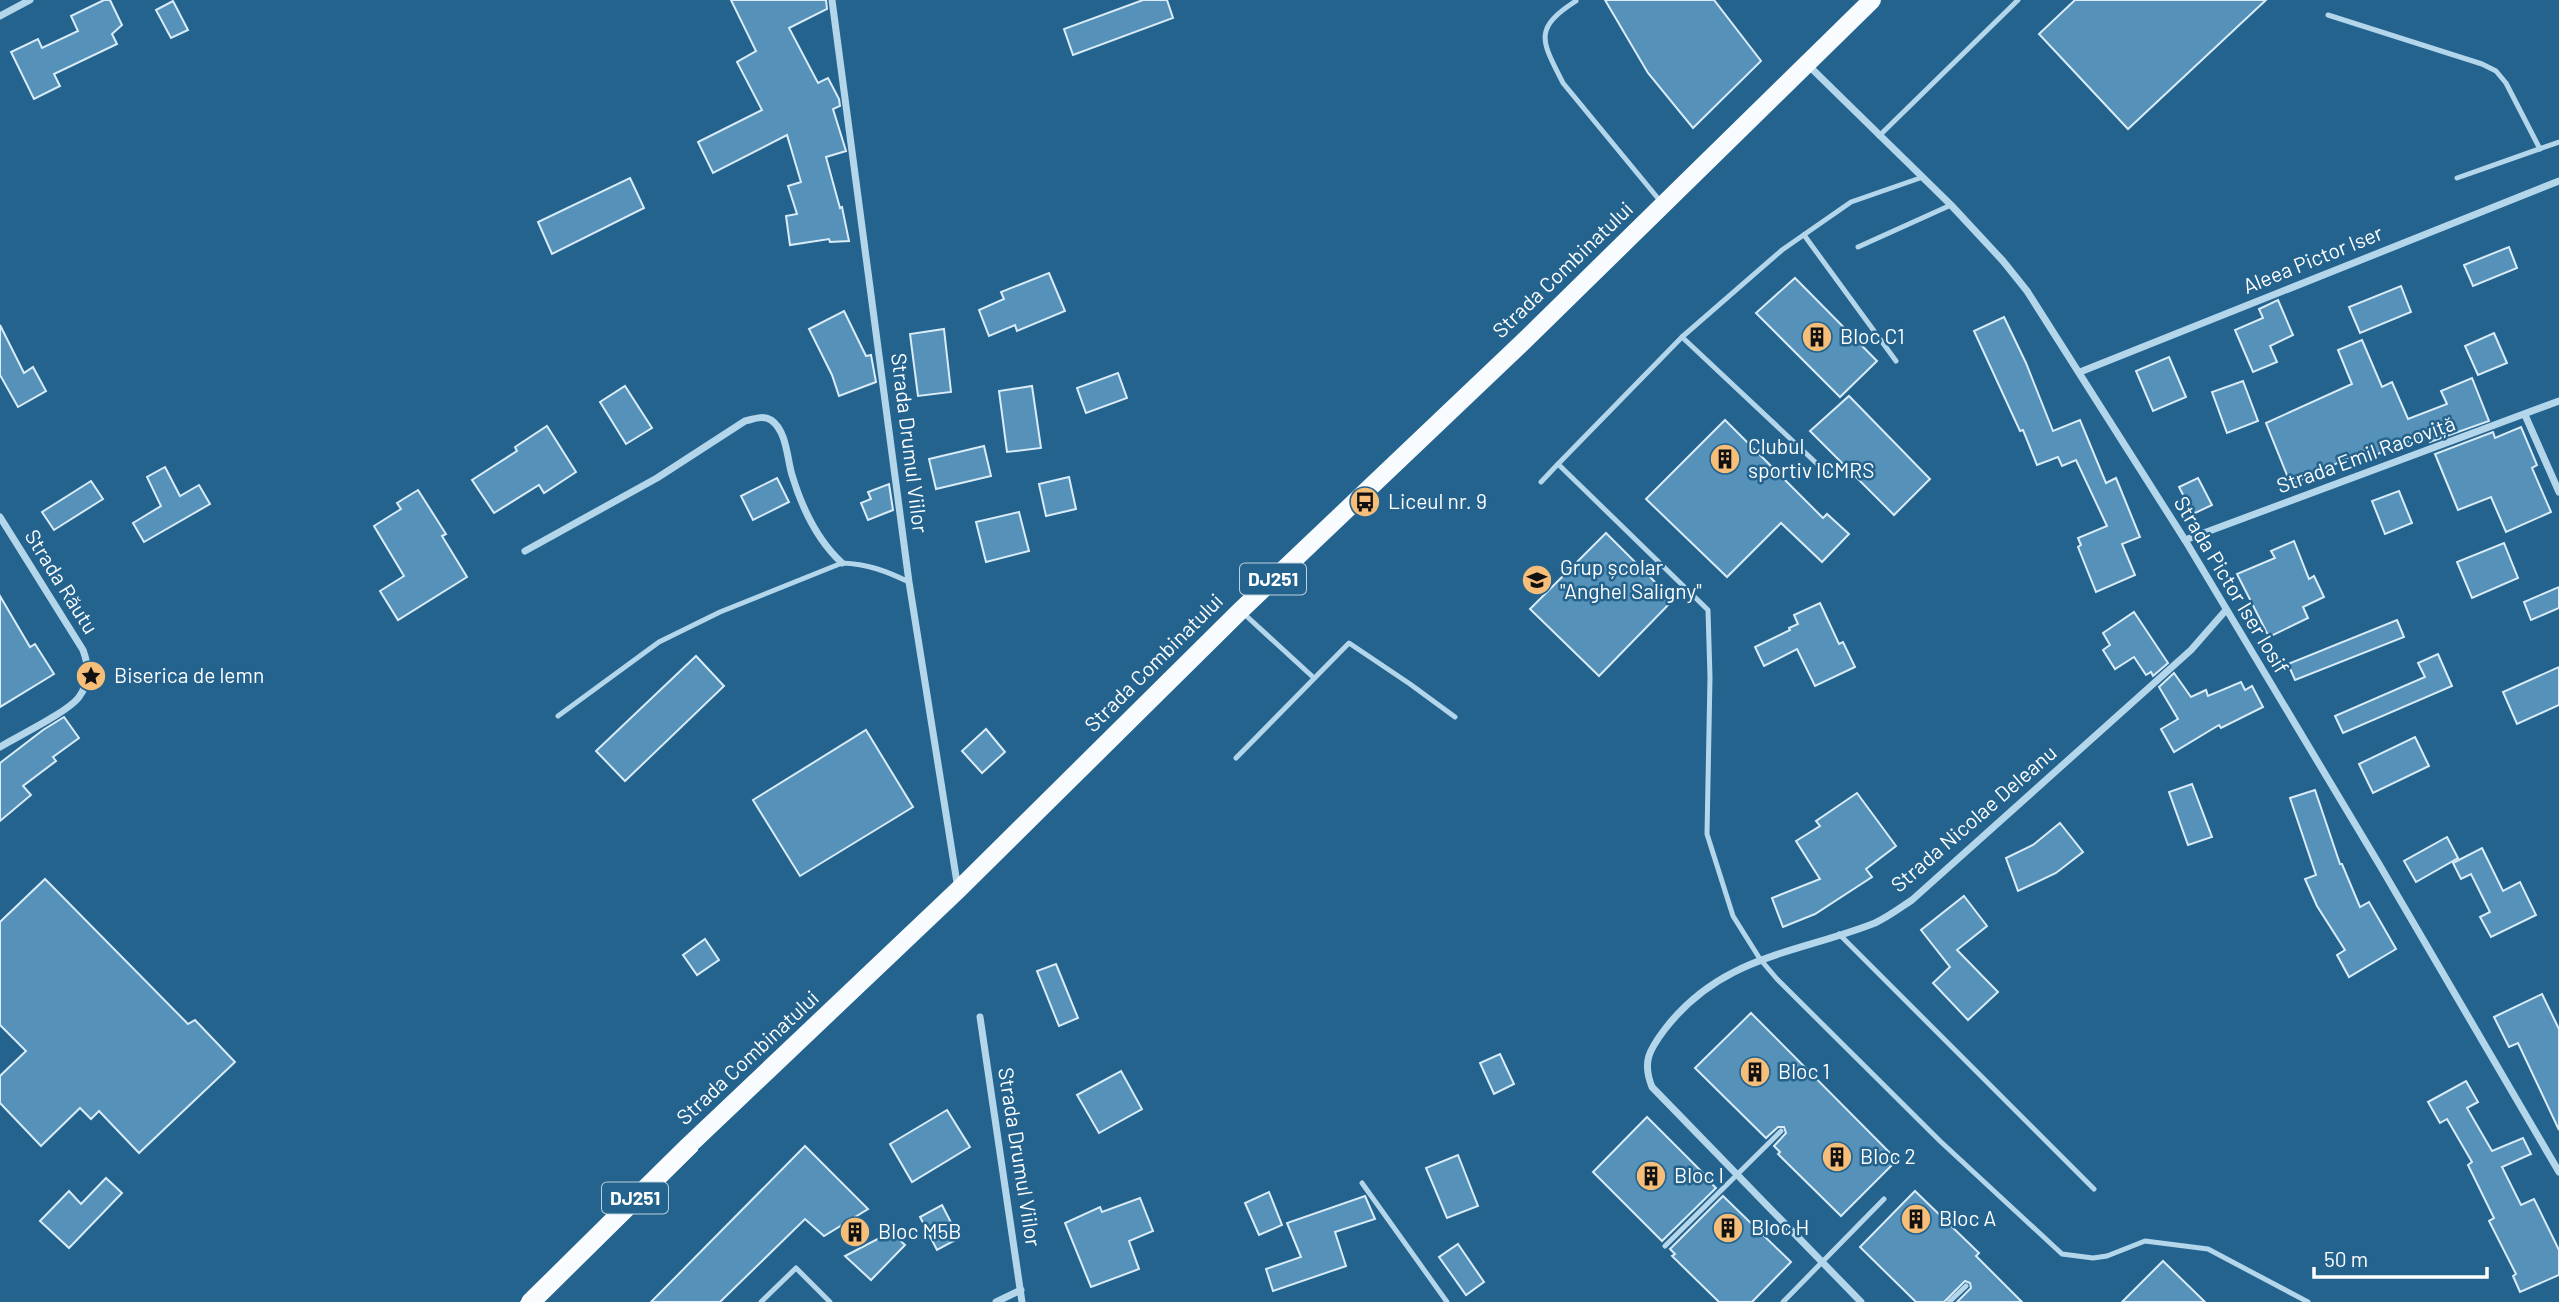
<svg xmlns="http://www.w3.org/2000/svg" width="2559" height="1302" viewBox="0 0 2559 1302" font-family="Barlow,sans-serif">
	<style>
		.building { fill: #5591b8; stroke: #d9ecf8; stroke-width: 2 }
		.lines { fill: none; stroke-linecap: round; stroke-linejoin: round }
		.lane { stroke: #b4d6eb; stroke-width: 5 }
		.street { stroke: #b4d6eb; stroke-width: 7 }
		.primary { stroke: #f9fcff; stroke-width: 18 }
		.tram { stroke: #fff; stroke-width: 2 }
		.labels { text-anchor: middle; stroke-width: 5; stroke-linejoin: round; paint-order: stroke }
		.shield { fill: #24638e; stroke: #bdd0dd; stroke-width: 2 }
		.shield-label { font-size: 19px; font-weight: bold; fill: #fff }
		.street-label { font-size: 21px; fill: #fff; stroke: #24638e }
		.poi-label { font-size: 21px; fill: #fff; stroke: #24638e; text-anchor: start }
	</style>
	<rect width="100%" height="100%" fill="#24638e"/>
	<!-- building -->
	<g class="building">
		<polygon points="104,0 110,0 122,25 112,34 117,44 54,74 60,86 34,99 11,52 38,39 42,48 78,31 71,16"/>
		<polygon points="731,0 826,0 827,9 789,28 818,83 828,78 839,99 840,106 833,109 846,151 826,157 840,208 842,207 849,241 830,242 829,239 790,245 786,216 797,214 788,186 801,182 787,135 713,173 698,142 762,110 737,62 756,51"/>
		<polygon points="1143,0 1167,0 1173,18 1073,55 1064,29"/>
		<polygon points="1605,0 1714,0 1761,61 1693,128 1648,73"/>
		<polygon points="2075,0 2266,0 2128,129 2039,34"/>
		<polygon points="173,1 188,30 171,38 156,10"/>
		<polygon points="630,178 644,208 552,254 538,222"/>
		<polygon points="2509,247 2517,268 2473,286 2464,265"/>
		<polygon points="1049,273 1065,311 1017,331 1015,325 989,336 979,310 1004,299 1001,292"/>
		<polygon points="1795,278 1877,361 1840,397 1756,313"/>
		<polygon points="2401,286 2411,312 2360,333 2349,307"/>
		<polygon points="2278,300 2293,335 2270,346 2277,362 2253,372 2235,330 2263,318 2259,309"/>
		<polygon points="844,311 866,356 871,355 876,382 839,396 832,375 809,329"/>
		<polygon points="2004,317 2026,363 2053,431 2080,420 2106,483 2116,478 2140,537 2122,544 2135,575 2096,592 2078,547 2081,545 2078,538 2107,526 2076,460 2062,466 2058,457 2037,465 2023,430 2020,431 1974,331"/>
		<polygon points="0,325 24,373 33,367 46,391 18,407 0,375"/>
		<polygon points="944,329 951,392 918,396 910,334"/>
		<polygon points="2494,333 2507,363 2478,375 2465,346"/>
		<polygon points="2362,340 2382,387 2392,382 2408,419 2447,404 2441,391 2472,378 2489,421 2430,442 2427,434 2368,458 2365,450 2291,485 2266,423 2352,384 2338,350"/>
		<polygon points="2169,357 2186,397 2153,411 2136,371"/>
		<polygon points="1118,373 1127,398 1086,413 1077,388"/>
		<polygon points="2243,381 2258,421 2227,433 2212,392"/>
		<polygon points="625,386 652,428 626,444 600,402"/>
		<polygon points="1032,386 1041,448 1007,452 999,391"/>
		<polygon points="1849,396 1930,479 1894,515 1810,431"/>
		<polygon points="1725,420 1823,518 1827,514 1849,534 1822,562 1781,523 1727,577 1646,499"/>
		<polygon points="547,426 576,472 544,493 539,485 494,513 472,480 517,451 515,447"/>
		<polygon points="2521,427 2537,465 2532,468 2551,512 2506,532 2491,497 2458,510 2435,454 2493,432 2495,438"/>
		<polygon points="984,446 991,476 936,489 929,459"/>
		<polygon points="165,467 180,496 199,485 210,504 144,542 133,523 161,506 147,477"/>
		<polygon points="1069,477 1076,509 1046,516 1039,484"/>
		<polygon points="777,478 789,502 753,520 741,496"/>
		<polygon points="2198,478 2212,505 2193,514 2179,487"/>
		<polygon points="91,481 103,499 54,530 42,512"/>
		<polygon points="889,484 893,510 868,520 861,503 871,499 868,492"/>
		<polygon points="418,490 446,534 442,536 467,577 398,620 380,591 404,576 374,526 401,509 397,503"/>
		<polygon points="2399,491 2412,523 2385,534 2372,501"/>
		<polygon points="1019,512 1029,551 986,562 976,522"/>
		<polygon points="1606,533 1673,600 1599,676 1530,609"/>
		<polygon points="2294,541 2309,579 2314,576 2324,597 2303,607 2308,618 2269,637 2237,574 2275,558 2271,551"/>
		<polygon points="2504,543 2518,578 2472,598 2457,562"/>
		<polygon points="2559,587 2559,608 2531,620 2524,602"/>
		<polygon points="0,596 30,647 35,644 54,674 0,707"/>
		<polygon points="1820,603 1839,644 1843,642 1855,667 1815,686 1797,649 1764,666 1755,647 1790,630 1789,628 1798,624 1794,615"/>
		<polygon points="2134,612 2168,663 2153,676 2151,672 2146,675 2134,657 2115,669 2103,650 2110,645 2103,633"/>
		<polygon points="2397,620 2404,637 2295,680 2288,664"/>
		<polygon points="2438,654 2452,686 2343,733 2335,716 2425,677 2418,663"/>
		<polygon points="696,656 724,686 625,781 596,751"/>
		<polygon points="2559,667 2559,705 2517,724 2503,692"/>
		<polygon points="2174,673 2191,697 2206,690 2208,696 2241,682 2245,690 2252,686 2263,707 2221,728 2219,725 2174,752 2161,729 2178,719 2159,687"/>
		<polygon points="64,717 79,738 53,757 56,761 23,786 31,795 0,821 0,763 43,730"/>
		<polygon points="986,729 1005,752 982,773 962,751"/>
		<polygon points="866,730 913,807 800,876 753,800"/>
		<polygon points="2415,737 2429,766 2373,793 2359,764"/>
		<polygon points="2192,784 2212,837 2188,845 2169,792"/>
		<polygon points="2315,790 2340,864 2342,864 2360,907 2369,902 2396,949 2349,977 2337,955 2345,950 2317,906 2305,879 2316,875 2290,798"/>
		<polygon points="1857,793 1896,846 1866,869 1872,877 1815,914 1783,927 1772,898 1820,879 1796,841 1820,826 1816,821"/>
		<polygon points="2060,823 2083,852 2056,873 2018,891 2006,858 2033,845"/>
		<polygon points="2447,837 2458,858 2416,882 2404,861"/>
		<polygon points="2482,848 2503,891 2520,882 2536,915 2491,937 2480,917 2490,912 2471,874 2461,879 2453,863"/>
		<polygon points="45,879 188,1024 195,1020 235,1062 139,1153 99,1111 91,1119 80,1108 41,1146 0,1103 0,1076 26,1051 0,1025 0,922"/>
		<polygon points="1964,896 1987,926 1957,950 1998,992 1968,1020 1933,983 1950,967 1921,930"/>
		<polygon points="705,939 719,960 697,975 683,955"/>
		<polygon points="1056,964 1078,1018 1059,1026 1037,971"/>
		<polygon points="2542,994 2559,1029 2559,1130 2518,1043 2509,1047 2494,1017"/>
		<polygon points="1751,1013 1897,1160 1841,1216 1778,1154 1780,1152 1774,1146 1786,1133 1784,1127 1778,1127 1766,1138 1695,1068"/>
		<polygon points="1500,1054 1514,1084 1494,1094 1480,1063"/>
		<polygon points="1121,1071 1142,1109 1099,1133 1077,1095"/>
		<polygon points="2466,1081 2478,1102 2467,1108 2492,1151 2523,1138 2531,1154 2502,1167 2521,1205 2534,1199 2559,1250 2559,1275 2520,1292 2513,1276 2516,1274 2489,1221 2494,1218 2468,1165 2472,1162 2447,1119 2440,1123 2428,1102"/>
		<polygon points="947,1110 970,1147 912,1182 890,1144"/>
		<polygon points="1647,1117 1710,1180 1709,1181 1716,1188 1662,1241 1593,1172"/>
		<polygon points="805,1146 868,1209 824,1236 805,1219 720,1302 651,1302"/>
		<polygon points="1458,1155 1478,1206 1447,1218 1426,1168"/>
		<polygon points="106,1178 122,1193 69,1248 40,1221 69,1191 81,1204"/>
		<polygon points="1915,1191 1979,1253 1976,1256 2022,1302 1957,1302 1971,1288 1970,1283 1965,1281 1944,1302 1916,1302 1860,1247"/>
		<polygon points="1269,1192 1282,1225 1259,1235 1245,1203"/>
		<polygon points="1365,1196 1375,1219 1335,1232 1346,1266 1273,1291 1266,1269 1301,1257 1287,1223"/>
		<polygon points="1723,1196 1791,1262 1752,1302 1719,1302 1672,1256 1675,1254 1670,1249"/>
		<polygon points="1140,1198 1153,1231 1129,1241 1139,1269 1091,1287 1065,1223 1100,1207 1102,1212"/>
		<polygon points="942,1205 959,1238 937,1250 920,1217"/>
		<polygon points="891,1232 905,1245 871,1280 845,1256"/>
		<polygon points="1458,1244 1484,1282 1466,1295 1439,1257"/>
		<polygon points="2163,1261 2205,1302 2122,1302"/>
	</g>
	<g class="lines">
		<!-- lane -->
		<g class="lane">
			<path d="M1576,1c-44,28 -34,40 -13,82l98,119"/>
			<polyline points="2328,15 2482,64 2496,71 2506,83 2540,149"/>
			<polyline points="1879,136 2018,0"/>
			<polyline points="2457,178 2559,142"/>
			<polyline points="1804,235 1896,361"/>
			<polyline points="1858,247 1951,205"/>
			<polyline points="1682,337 1830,476"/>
			<polyline points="1558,464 1682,337 1782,250 1851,202 1923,177"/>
			<polyline points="1541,482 1558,464 1708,610 1710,677 1707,834 1733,916 1760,959 1777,979 1940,1141 2062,1254 2093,1258 2107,1256 2145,1241 2208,1249 2308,1302"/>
			<polyline points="1242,612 1314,678"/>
			<path d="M558,716l101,-74 61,-30 122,-49c26,1 44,8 67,19"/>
			<polyline points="1236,758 1349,643 1410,684 1455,717"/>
			<polyline points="1839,934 2094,1189"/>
			<polyline points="1362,1183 1447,1302"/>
			<polyline points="1665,1246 1781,1131"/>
			<polyline points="761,1302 796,1268 830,1302"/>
			<polyline points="1783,1302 1884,1199"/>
			<polyline points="1949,1302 1966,1286"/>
		</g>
		<!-- street -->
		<g class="street">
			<polyline points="832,0 909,582 958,889"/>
			<polyline points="0,16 30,0"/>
			<polyline points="1808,65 1951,205 2003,261 2027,291 2185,540 2379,864 2559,1172"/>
			<polyline points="2080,372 2559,181"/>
			<polyline points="2525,415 2559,492"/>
			<path d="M0,517l83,133c6,16 7,32 -4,47 -11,15 -61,39 -79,50"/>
			<polyline points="2185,540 2559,401"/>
			<path d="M525,551l132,-73 88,-57c9,-2 18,-6 26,-1 16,11 16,39 21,55 10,33 25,65 50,88"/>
			<polyline points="980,1017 1022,1302"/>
			<polyline points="996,1302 1021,1290"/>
			<path d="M1861,1302l-209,-215c-10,-25 -3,-37 13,-58 57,-74 131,-75 210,-106 13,-6 25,-15 37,-23l279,-250 35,-40"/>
		</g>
		<!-- primary -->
		<polyline class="primary" points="530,1302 684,1150 958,890 1240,611 1524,341 1872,0"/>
		<!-- tram -->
		<g class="tram">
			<polyline points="521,1302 686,1139"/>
			<polyline points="543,1302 697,1150"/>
		</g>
	</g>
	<!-- icons -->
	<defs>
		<g id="building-disc" transform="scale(1.575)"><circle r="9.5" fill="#f6be78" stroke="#24638e"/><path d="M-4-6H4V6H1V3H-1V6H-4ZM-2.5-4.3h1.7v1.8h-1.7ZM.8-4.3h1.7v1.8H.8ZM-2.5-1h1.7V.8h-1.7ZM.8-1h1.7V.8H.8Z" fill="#111"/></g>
		<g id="bus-disc" transform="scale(1.575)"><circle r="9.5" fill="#f6be78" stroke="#24638e"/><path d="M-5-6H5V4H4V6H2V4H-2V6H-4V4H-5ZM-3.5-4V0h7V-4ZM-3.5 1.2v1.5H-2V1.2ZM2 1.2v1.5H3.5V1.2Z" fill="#111"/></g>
		<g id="university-disc" transform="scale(1.575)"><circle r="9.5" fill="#f6be78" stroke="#24638e"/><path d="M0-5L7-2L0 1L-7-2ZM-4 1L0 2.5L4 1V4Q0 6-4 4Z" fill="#111"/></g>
		<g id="sight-disc" transform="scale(1.575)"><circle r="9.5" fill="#f6be78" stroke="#24638e"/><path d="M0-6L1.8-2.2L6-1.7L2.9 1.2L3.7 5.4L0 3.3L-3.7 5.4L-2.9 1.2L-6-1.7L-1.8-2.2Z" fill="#111"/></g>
	</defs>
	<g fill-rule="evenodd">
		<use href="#building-disc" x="1817" y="337"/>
		<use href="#building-disc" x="1725" y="459"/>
		<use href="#bus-disc" x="1365" y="502"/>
		<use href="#university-disc" x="1537" y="580"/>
		<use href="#sight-disc" x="91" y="676"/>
		<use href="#building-disc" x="1755" y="1072"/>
		<use href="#building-disc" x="1837" y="1157"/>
		<use href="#building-disc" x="1651" y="1176"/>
		<use href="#building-disc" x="1916" y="1219"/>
		<use href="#building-disc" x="1728" y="1228"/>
		<use href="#building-disc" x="855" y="1232"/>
	</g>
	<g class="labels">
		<!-- shield labels -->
		<g class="shield">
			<rect x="1240" y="563.5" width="66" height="31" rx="5"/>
			<rect x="602" y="1182.5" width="66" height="31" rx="5"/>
		</g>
		<g class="shield-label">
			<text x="1273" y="586">DJ251</text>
			<text x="635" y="1205">DJ251</text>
		</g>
		<!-- street labels -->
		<g class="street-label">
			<text transform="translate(2313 260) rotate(-22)" y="7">Aleea Pictor Iser</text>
			<text transform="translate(1563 270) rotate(-44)" y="7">Strada Combinatului</text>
			<text transform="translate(909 443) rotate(83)" y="7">Strada Drumul Viilor</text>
			<text transform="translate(2366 455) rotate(-20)" y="7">Strada Emil Racoviță</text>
			<text transform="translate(61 582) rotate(58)" y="7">Strada Răutu</text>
			<text transform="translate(2231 585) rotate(59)" y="7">Strada Pictor Iser Iosif</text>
			<text transform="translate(1154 663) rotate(-45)" y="7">Strada Combinatului</text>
			<text transform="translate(1974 819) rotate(-41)" y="7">Strada Nicolae Deleanu</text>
			<text transform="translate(748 1058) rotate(-43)" y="7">Strada Combinatului</text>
			<text transform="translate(1019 1157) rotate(81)" y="7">Strada Drumul Viilor</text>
		</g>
		<!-- poi labels -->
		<g class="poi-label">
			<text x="1840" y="344">Bloc C1</text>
			<text x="1748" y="454">Clubul<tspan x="1748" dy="24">sportiv ICMRS</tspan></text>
			<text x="1388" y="509">Liceul nr. 9</text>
			<text x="1560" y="575">Grup școlar<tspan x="1560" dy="24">"Anghel Saligny"</tspan></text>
			<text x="114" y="683">Biserica de lemn</text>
			<text x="1778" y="1079">Bloc 1</text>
			<text x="1860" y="1164">Bloc 2</text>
			<text x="1674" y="1183">Bloc I</text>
			<text x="1939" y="1226">Bloc A</text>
			<text x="1751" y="1235">Bloc H</text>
			<text x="878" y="1239">Bloc M5B</text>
		</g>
	</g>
	<!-- scale -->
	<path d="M2314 1267v10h173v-10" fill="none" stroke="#ffffff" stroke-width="3.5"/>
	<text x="2324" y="1267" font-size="21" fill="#ffffff" stroke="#24638e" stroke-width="5" paint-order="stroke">50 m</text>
</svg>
